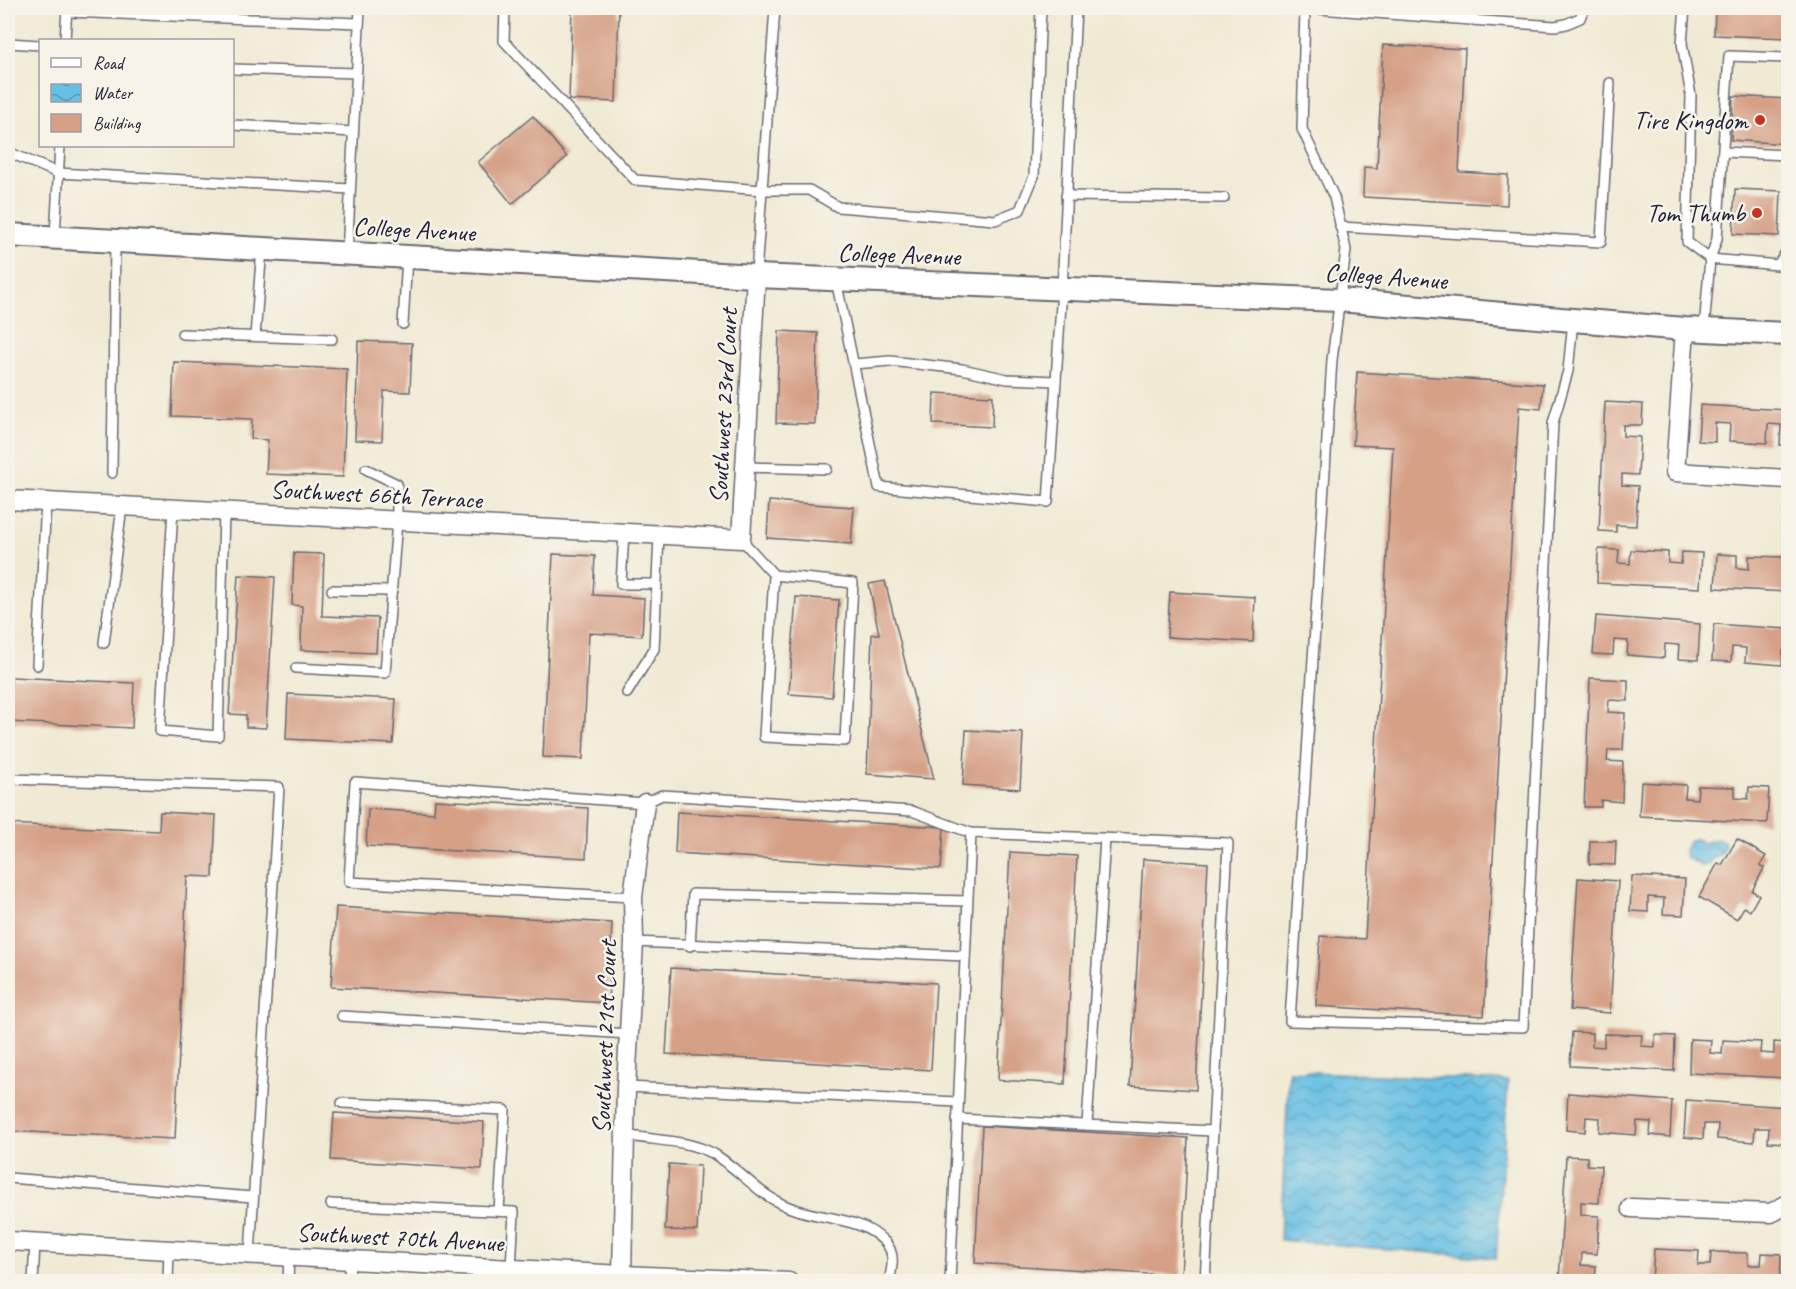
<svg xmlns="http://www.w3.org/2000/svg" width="1796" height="1289" viewBox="0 0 1796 1289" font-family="Caveat,sans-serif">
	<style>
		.water { fill: url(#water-waves); stroke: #447190; stroke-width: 1.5 }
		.building { fill: #d6a087 }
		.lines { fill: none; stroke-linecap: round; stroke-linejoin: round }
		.service-casing { stroke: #6a6871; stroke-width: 12 }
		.minor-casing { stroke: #6a6871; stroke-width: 21 }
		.tertiary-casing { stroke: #6a6871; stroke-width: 26 }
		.service { stroke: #fff; stroke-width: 9 }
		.minor { stroke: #fff; stroke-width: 18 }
		.tertiary { stroke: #fff; stroke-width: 22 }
		.poi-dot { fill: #c8321e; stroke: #f7f3e8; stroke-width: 2 }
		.labels { text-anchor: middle; stroke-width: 5; stroke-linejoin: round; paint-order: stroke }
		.poi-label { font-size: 26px; fill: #22223b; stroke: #f7f3e8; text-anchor: end }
		.street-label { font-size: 26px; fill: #22223b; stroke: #f7f3e8 }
	</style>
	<defs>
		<pattern id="water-waves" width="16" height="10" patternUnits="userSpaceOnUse" patternTransform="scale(1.5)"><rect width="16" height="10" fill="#67c0e4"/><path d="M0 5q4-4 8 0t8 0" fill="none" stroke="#549cba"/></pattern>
	</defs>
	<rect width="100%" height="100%" fill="#f7f3e8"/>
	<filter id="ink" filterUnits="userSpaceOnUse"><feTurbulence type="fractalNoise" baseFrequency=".0167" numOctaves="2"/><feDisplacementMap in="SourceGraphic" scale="12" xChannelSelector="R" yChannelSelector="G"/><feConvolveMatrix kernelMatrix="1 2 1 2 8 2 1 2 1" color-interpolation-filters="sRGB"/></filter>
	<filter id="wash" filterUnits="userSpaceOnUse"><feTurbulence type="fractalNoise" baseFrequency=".008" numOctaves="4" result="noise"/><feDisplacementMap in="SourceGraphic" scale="24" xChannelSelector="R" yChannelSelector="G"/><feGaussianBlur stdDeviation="1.35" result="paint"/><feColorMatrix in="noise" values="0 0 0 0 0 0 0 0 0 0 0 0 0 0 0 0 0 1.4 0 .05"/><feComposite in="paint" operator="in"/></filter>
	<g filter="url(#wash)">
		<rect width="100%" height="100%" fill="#f0ead4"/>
		<!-- water -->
		<g class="water">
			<polygon points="1697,839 1703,843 1719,839 1724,841 1725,847 1720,856 1712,859 1710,864 1701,866 1686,857 1685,849 1690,840"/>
			<polygon points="1289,1071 1508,1081 1496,1258 1280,1240"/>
		</g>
		<g id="blocks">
			<!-- building -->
			<g class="building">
				<polygon points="572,8 619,8 616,102 569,100"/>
				<polygon points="1715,8 1788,8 1788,38 1714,35"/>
				<polygon points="1383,45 1465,49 1459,172 1508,175 1507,205 1363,197 1364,167 1377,168"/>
				<polygon points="1733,96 1788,99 1788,144 1731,140"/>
				<polygon points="533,116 567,157 512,204 478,162"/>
				<polygon points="1735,189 1781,191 1779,236 1733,234"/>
				<polygon points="779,331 818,333 815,424 776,423"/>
				<polygon points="358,341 412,343 410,392 384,391 382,441 355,440"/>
				<polygon points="174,362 347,369 343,477 266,474 268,440 251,439 252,419 172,416"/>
				<polygon points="1357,372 1543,384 1541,409 1519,407 1484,1016 1316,1006 1320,936 1365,939 1393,447 1353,445"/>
				<polygon points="934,393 993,396 992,427 933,424"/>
				<polygon points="1605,402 1643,404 1642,425 1623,425 1623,436 1640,437 1638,475 1622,474 1622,485 1638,486 1636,526 1616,525 1616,532 1599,531"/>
				<polygon points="1700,405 1788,410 1788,446 1780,445 1781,425 1768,424 1767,443 1729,441 1730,424 1715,423 1715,442 1698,441"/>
				<polygon points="769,501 854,507 851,544 767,538"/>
				<polygon points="1598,549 1619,550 1618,563 1630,564 1631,550 1668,552 1668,563 1681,564 1682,552 1702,553 1700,588 1597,583"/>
				<polygon points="294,553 324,554 322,616 378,618 376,653 301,650 302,606 292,605"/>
				<polygon points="553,554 595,556 593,595 644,598 642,636 589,633 583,759 543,757"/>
				<polygon points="1717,554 1737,555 1737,568 1749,569 1749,556 1787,557 1788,592 1715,588"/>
				<polygon points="238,575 275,577 266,728 246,727 246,715 229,714"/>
				<polygon points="885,581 934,779 867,774 872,634 879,634 869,584"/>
				<polygon points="1170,592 1255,597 1253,642 1167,637"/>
				<polygon points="796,597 839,600 832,697 789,694"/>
				<polygon points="1596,616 1700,624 1698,660 1678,659 1679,645 1665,644 1664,658 1627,655 1628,641 1614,640 1613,655 1593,654"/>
				<polygon points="1714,624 1788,629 1788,651 1783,651 1782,665 1745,662 1746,648 1732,647 1731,662 1712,661"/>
				<polygon points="11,677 134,683 132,728 9,722"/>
				<polygon points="1590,678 1628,680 1628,701 1609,700 1608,712 1625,713 1623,750 1608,750 1607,761 1623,762 1622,802 1601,800 1601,807 1584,807"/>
				<polygon points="288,694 396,699 393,744 286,739"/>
				<polygon points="966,730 1023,733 1020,789 963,785"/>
				<polygon points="1641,782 1686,785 1685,798 1697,799 1698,786 1735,787 1735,798 1748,799 1749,787 1769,788 1767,823 1639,816"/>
				<polygon points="435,800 588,808 586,858 366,846 368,809 434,813"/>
				<polygon points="160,812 216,815 213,877 187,876 175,1139 8,1131 8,824 159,831"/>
				<polygon points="677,812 944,827 941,869 675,853"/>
				<polygon points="1737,839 1766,856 1760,866 1764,868 1752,891 1759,895 1750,911 1744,907 1737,919 1699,897 1718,863 1722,865"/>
				<polygon points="1590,841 1616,841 1615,865 1589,864"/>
				<polygon points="1010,852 1077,856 1065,1084 998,1080"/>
				<polygon points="1143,859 1208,863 1196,1090 1130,1086"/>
				<polygon points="1632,876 1685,879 1683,915 1663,914 1664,898 1648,897 1648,912 1630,911"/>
				<polygon points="1578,878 1618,881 1610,1013 1570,1010"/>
				<polygon points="336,907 612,923 608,1003 331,987"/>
				<polygon points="671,968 936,983 931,1070 666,1054"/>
				<polygon points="1572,1032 1592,1033 1592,1046 1604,1047 1604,1034 1642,1035 1641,1046 1655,1047 1655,1035 1675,1036 1674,1071 1570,1066"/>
				<polygon points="1690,1039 1711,1040 1710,1053 1722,1054 1723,1040 1761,1042 1760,1053 1774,1054 1774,1042 1788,1043 1788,1078 1689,1073"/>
				<polygon points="1568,1093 1672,1101 1670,1137 1650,1135 1651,1122 1637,1121 1636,1135 1599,1132 1600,1118 1586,1117 1585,1132 1566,1130"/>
				<polygon points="1686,1100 1788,1107 1788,1143 1768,1142 1769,1128 1755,1128 1754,1142 1717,1139 1718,1124 1704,1124 1703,1139 1684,1137"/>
				<polygon points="334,1113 484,1122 482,1169 331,1160"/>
				<polygon points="982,1126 1188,1138 1181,1276 975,1263"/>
				<polygon points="1566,1156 1587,1157 1587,1165 1601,1166 1599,1203 1581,1202 1581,1215 1599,1216 1597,1254 1582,1253 1581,1265 1596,1266 1595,1282 1559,1282"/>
				<polygon points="669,1164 700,1166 697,1231 665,1230"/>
				<polygon points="1654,1249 1699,1251 1698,1265 1710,1265 1711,1252 1748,1253 1748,1265 1761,1265 1762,1253 1781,1254 1780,1282 1652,1282"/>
			</g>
		</g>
	</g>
	<g filter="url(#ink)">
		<use href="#blocks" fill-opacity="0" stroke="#6a6871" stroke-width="1.5"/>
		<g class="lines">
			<!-- service casing -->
			<g class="service-casing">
				<g id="service">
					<polyline points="505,8 504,41 635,180 762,190 809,190 838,207 995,220 1020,210 1034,176 1041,8"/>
					<polyline points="1305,8 1302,129 1334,197 1346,250 1332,360 1290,1021 1523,1027 1553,423 1568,371 1573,321"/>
					<polyline points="1305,8 1555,26 1566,24 1580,18 1584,8"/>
					<polyline points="1685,8 1682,43 1691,96 1687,242 1710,259 1717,239 1729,56 1788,58"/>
					<polyline points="67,12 359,23"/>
					<polyline points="65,40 67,8"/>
					<polyline points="8,43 40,45"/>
					<polyline points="232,69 356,73"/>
					<polyline points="232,125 353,132"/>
					<polyline points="8,152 58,173 350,189"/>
					<polyline points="1723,152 1788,155"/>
					<polyline points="1066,196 1224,198"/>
					<polyline points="1340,227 1601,242 1610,83"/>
					<polyline points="55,236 60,146"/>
					<polyline points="347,254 360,8"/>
					<polyline points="756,274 775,8"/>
					<polyline points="836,280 879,487 1048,502 1062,289 1076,8"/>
					<polyline points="403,324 407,257"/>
					<polyline points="1704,329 1710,259 1778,265 1788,249"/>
					<polyline points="182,334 332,339"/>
					<polyline points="255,336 262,249"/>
					<polyline points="854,364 890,361 962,369 1007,379 1056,381"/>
					<polyline points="745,467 827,469"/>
					<polyline points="112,473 115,241"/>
					<polyline points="173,509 160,731 218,736 224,512"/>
					<polyline points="624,533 621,584 656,584"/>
					<polyline points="741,539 774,575 853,583 845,741 764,737 774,575"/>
					<polyline points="332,590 392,591"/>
					<polyline points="104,643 122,507"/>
					<polyline points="37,665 46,502"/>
					<polyline points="296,668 385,673 397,521 397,484 366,469"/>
					<polyline points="627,693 654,649 659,535"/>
					<polyline points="8,779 279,787 250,1254"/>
					<polyline points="633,897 349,882 355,782 645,803 662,795 912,811 971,833 1228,843 1205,1282"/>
					<polyline points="634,942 965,956"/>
					<polyline points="690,946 693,894 967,901"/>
					<polyline points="342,1016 629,1034"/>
					<polyline points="626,1087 958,1102"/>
					<polyline points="342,1103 505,1110 499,1211"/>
					<polyline points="957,1119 1213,1131"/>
					<polyline points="1087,1125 1105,838"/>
					<path d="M625,1135c29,6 61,4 89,19 25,15 43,39 70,51 33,16 74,9 101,37 11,11 7,26 4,40"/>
					<polyline points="8,1178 253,1197"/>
					<polyline points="331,1204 514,1212 511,1268"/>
					<polyline points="33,1282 35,1243"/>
					<polyline points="168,1282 169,1250"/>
					<polyline points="288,1282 289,1256"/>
					<polyline points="349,1282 350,1260"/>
					<polyline points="950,1282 971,833"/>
				</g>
			</g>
			<!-- minor casing -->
			<g class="minor-casing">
				<g id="minor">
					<polyline points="1685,329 1675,472 1788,479"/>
					<polyline points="8,500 741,539 756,276"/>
					<polyline points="1631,1208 1771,1213 1788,1204"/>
					<polyline points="8,1241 622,1275 789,1282"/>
					<polyline points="622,1275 626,1087 634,942 633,897 645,803"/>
				</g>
			</g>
			<!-- tertiary casing -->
			<g class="tertiary-casing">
				<polyline id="tertiary" points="8,235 756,276 1339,300 1573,320 1685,329 1788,334"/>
			</g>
			<!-- service -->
			<use href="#service" class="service"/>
			<!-- minor -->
			<use href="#minor" class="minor"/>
			<!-- tertiary -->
			<use href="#tertiary" class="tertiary"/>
		</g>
	</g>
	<!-- markers -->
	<g class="poi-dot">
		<circle cx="1760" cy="120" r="6"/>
		<circle cx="1757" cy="213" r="6"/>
	</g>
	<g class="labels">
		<!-- poi labels -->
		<g class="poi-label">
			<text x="1748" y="129">Tire Kingdom</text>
			<text x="1745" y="222">Tom Thumb</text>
		</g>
		<!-- street labels -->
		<g class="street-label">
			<text transform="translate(414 229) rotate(3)" y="9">College Avenue</text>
			<text transform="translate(899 254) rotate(2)" y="9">College Avenue</text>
			<text transform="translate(1386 276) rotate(4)" y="9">College Avenue</text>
			<text transform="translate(723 406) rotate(-87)" y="9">Southwest 23rd Court</text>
			<text transform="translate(376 494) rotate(3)" y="9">Southwest 66th Terrace</text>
			<text transform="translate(604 1037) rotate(-88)" y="9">Southwest 21st Court</text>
			<text transform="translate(400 1237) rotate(3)" y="9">Southwest 70th Avenue</text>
		</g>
	</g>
	<!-- margin -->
	<rect width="1796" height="1289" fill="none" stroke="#f7f3e8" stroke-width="30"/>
	<!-- legend -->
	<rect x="39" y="39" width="195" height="108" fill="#f7f3e8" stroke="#a29fa3" stroke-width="1.5"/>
	<rect x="51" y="58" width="30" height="9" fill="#ffffff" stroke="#a29fa3" stroke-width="1.5"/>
	<text x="93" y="69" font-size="18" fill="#22223b">Road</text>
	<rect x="51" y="84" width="30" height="18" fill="url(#water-waves)" stroke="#a29fa3" stroke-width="1.5"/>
	<text x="93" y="99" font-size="18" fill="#22223b">Water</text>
	<rect x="51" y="114" width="30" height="18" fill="#d6a087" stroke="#a29fa3" stroke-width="1.5"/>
	<text x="93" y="129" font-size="18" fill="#22223b">Building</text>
</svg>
